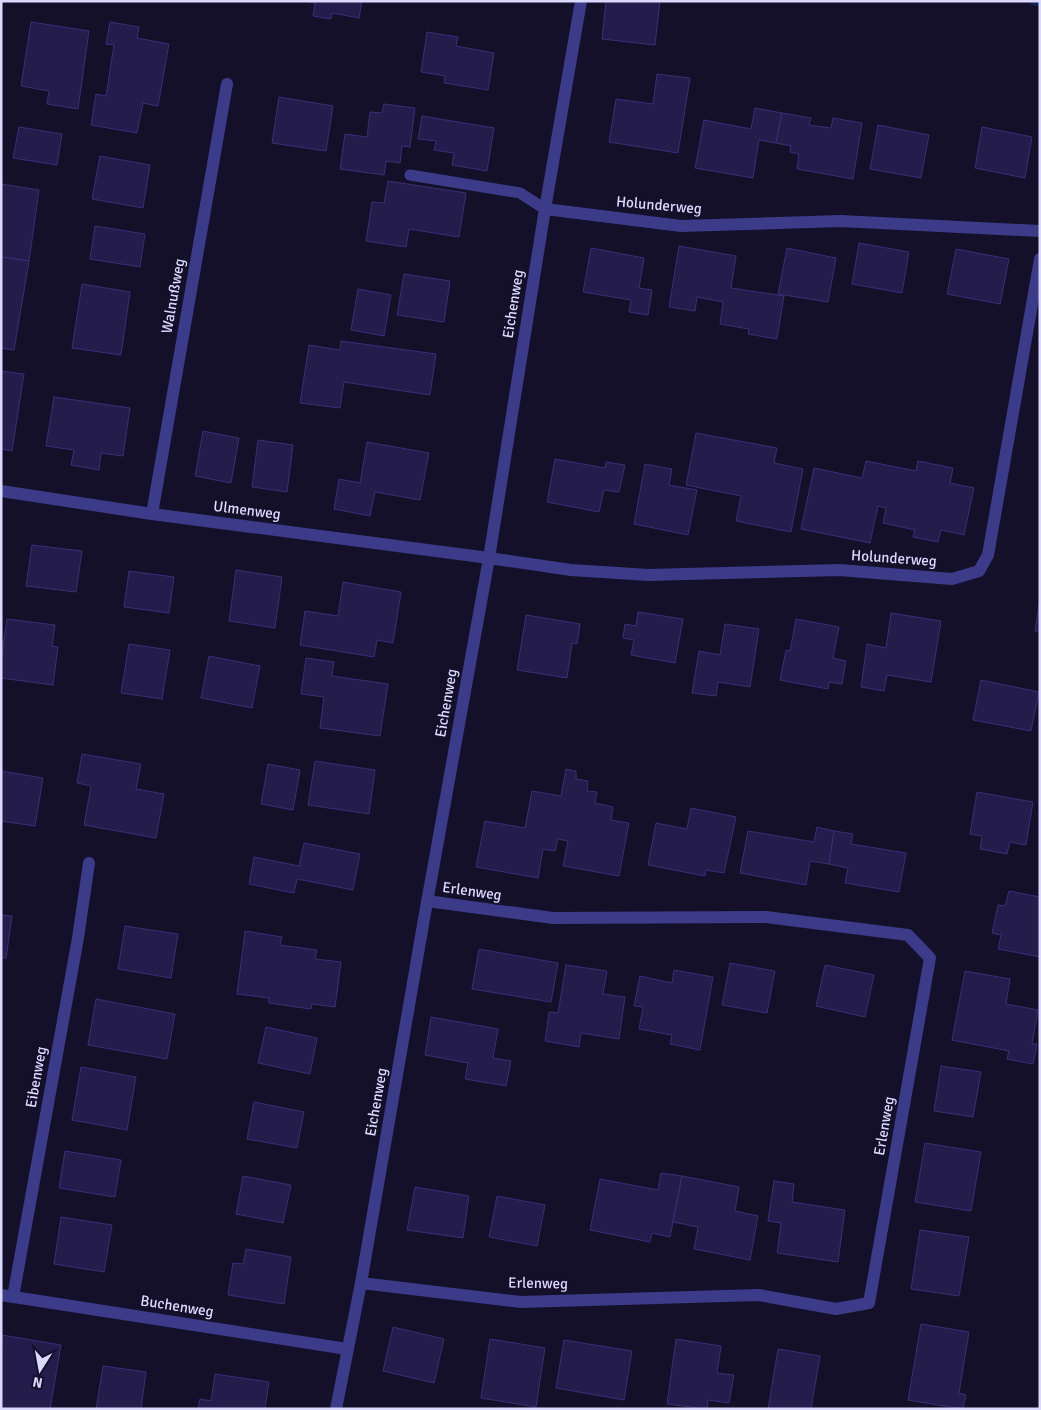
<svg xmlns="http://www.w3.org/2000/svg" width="1041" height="1410" viewBox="0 0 1041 1410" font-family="Signika,sans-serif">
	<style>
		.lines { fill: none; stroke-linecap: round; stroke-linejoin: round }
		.stream { stroke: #0c264d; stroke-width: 9 }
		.building { fill: #241c4b; stroke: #3a2e77 }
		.lane { stroke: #3b3b89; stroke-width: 11 }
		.street { stroke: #3b3b89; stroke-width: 12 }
		.labels { text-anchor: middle; stroke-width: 4; stroke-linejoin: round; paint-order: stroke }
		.street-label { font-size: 15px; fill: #dcd9ff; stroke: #14102a }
	</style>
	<rect width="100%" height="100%" fill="#14102a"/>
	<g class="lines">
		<!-- stream -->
		<polyline class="stream" points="1034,1 1040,2"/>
	</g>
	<!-- building -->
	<g class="building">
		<polygon points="304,1 362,1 359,18 332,13 331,19 313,16 315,3"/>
		<polygon points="606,1 660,1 655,45 602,39"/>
		<polygon points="31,22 89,31 78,109 47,104 49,91 21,86"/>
		<polygon points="110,22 139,27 137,38 169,44 158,106 143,103 137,133 91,125 96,94 106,96 114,45 106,44"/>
		<polygon points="427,32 458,37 456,46 494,53 488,90 444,83 445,76 421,72"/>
		<polygon points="657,74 690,78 678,153 609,142 616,99 653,104"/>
		<polygon points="279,97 333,106 326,151 272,143"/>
		<polygon points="384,104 415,108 410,147 402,146 400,163 386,161 384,175 340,169 345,134 367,137 370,112 382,113"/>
		<polygon points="755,108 782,113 776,143 759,140 753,178 695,168 704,120 751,129"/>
		<polygon points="782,113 811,118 809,125 831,128 833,118 862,123 853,179 797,169 799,154 790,152 791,146 776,143"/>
		<polygon points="422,116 494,128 487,171 452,165 454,153 434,150 436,141 418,139"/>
		<polygon points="878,125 929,135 921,178 870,169"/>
		<polygon points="19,127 62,134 57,165 13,158"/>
		<polygon points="982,127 1032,137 1025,178 975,168"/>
		<polygon points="100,156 150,165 143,208 92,199"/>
		<polygon points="388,181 466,193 459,237 409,229 406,247 366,241 372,202 384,203"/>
		<polygon points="1,184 39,190 29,261 1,257"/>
		<polygon points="95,226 145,234 140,267 90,259"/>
		<polygon points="859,243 909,252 902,293 852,284"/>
		<polygon points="679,246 736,256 731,288 784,296 777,339 748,334 749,329 720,324 723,302 697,297 695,311 669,307"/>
		<polygon points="591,248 644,258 639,288 652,290 648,315 629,312 631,300 583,292"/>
		<polygon points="787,248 836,258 828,302 778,294"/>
		<polygon points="956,249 1009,259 1000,304 947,294"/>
		<polygon points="1,257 29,261 14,350 1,348"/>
		<polygon points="404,274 450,281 444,322 397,315"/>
		<polygon points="82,284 130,292 121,355 72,348"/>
		<polygon points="358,289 391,295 384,336 351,330"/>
		<polygon points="341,341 436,354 430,395 344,382 340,408 300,403 309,345 340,350"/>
		<polygon points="1,371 24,374 12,451 1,449"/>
		<polygon points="54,397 130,408 123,456 101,453 99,470 71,465 74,450 46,446"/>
		<polygon points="203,431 239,438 231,483 195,476"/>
		<polygon points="696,433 777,448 774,463 803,469 791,532 736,521 741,496 686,485"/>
		<polygon points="258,440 293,445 287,492 252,487"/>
		<polygon points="367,442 429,453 420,500 375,492 370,516 334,509 339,479 360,483"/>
		<polygon points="555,459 605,468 606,462 625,465 619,492 604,490 599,512 547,502"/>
		<polygon points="866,461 916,471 918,461 953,468 950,483 974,488 964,535 941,530 938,542 913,537 915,530 883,523 886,508 878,506 870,543 801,529 814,468 862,478"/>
		<polygon points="645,464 672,469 669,485 697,490 688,535 634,524"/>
		<polygon points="32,545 82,551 76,592 26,586"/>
		<polygon points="236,570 282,577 275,628 229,621"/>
		<polygon points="129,571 174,577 169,613 124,607"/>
		<polygon points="343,582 401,592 393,643 377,640 374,657 300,645 305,611 338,616"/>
		<polygon points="1040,599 1040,631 1035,631"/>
		<polygon points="638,612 683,619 675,663 631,655 634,640 623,638 625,624 636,626"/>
		<polygon points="891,613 941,621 931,682 887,675 884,691 861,687 867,644 886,648"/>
		<polygon points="526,615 580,624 577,644 572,643 567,678 517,670"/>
		<polygon points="7,619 55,625 52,646 58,647 53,685 1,678 1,661"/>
		<polygon points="796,619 839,627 833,658 846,661 842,684 829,682 828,689 780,680 786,650 790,651"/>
		<polygon points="725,624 759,629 750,687 718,682 716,696 692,693 699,651 720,655"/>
		<polygon points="129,644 170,650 162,699 121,693"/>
		<polygon points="209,656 260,666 252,708 201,698"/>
		<polygon points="306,658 334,662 332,676 388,684 380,736 320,728 324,697 301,694"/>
		<polygon points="981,680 1039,692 1031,731 973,720"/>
		<polygon points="82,754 141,764 136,789 164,794 156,838 84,825 91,786 77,783"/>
		<polygon points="315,761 375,770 369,814 308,805"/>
		<polygon points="268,764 300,770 293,810 261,804"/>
		<polygon points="566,769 576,771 576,779 588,781 587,791 597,792 595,803 613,807 611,820 629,823 619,876 563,866 568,841 558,839 555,851 543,849 538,878 476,867 485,821 525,828 532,791 561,796"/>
		<polygon points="1,771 43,778 35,826 1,821"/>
		<polygon points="977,792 1033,802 1026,845 1010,842 1007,854 980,849 982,836 970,834"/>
		<polygon points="691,808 736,817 724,873 706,870 705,876 648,865 656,823 687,829"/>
		<polygon points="817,827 834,831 829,864 810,861 806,885 740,873 748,831 814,842"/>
		<polygon points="834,831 853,834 851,844 906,853 899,892 845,883 848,868 829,864"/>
		<polygon points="304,843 360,854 353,890 297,879 294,893 249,884 254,857 299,866"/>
		<polygon points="1009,891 1040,897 1040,957 998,949 1001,935 992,933 998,905 1005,906"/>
		<polygon points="1,915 12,916 6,958 1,958"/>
		<polygon points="125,926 178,934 171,978 118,969"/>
		<polygon points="245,931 282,937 280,945 317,950 315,959 341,962 335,1007 312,1004 311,1009 269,1003 269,998 237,994"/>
		<polygon points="479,949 558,963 551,1002 472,989"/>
		<polygon points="730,963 775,971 767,1013 722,1005"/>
		<polygon points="566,965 607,971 603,994 625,997 619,1039 581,1033 579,1047 545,1041 549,1012 558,1013"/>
		<polygon points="825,965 874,975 865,1017 816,1006"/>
		<polygon points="674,970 713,977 700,1050 670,1044 672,1035 639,1029 643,1007 634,1006 640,976 672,983"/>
		<polygon points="965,971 1010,979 1006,1004 1038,1010 1032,1044 1037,1044 1033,1064 1007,1059 1009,1051 952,1040"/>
		<polygon points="96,999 175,1014 167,1059 88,1045"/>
		<polygon points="431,1017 498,1029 493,1058 511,1061 506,1086 465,1079 468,1063 425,1055"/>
		<polygon points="266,1027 317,1038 310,1074 258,1063"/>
		<polygon points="941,1066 981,1072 973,1117 934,1111"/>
		<polygon points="81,1067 136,1077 127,1130 72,1120"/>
		<polygon points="254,1102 304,1112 297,1148 247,1139"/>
		<polygon points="925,1143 981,1152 971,1211 915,1202"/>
		<polygon points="65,1151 121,1160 115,1197 59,1188"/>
		<polygon points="661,1173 682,1176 670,1237 652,1233 650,1242 590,1230 600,1179 658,1190"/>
		<polygon points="243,1176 291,1185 283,1223 236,1214"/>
		<polygon points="682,1176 739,1187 735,1211 758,1216 750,1260 694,1249 698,1227 673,1222"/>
		<polygon points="774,1181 794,1184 792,1202 845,1210 838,1262 777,1253 781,1223 768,1221"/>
		<polygon points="415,1187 469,1196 463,1238 407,1230"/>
		<polygon points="497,1196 545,1205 537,1246 489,1237"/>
		<polygon points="61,1217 112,1225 104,1272 54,1264"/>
		<polygon points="920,1230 969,1237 959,1296 911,1289"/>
		<polygon points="246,1249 291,1257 284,1304 228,1295 233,1263 243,1264"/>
		<polygon points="921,1324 969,1332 959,1393 966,1395 963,1409 908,1400"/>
		<polygon points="393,1327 444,1339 434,1383 383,1371"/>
		<polygon points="2,1335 61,1345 50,1409 1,1409"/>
		<polygon points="490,1339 545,1348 536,1407 481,1398"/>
		<polygon points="676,1339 721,1346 717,1373 734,1375 729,1403 708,1400 707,1409 667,1404"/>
		<polygon points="564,1340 632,1351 624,1400 556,1388"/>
		<polygon points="778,1349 820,1356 811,1409 768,1409"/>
		<polygon points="103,1366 146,1372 141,1409 96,1409"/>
		<polygon points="215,1374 269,1382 265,1409 198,1409 200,1399 211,1401"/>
	</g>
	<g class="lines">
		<!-- lane -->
		<polyline class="lane" points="410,175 520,193 545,209"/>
		<!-- street -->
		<g class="street">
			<polyline points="545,209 681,226 841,221 1040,231"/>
			<polyline points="1,491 152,514 489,558 571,570 648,575 839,570 952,579 979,571 988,555 1040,259"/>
			<polyline points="152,514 227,84"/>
			<polyline points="361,1283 521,1302 759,1295 836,1309 869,1303 930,958 908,935 766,917 553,918 427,901"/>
			<polyline points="1,1295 347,1349"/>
			<polyline points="13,1297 78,938 89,863"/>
			<polyline points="336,1409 361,1283 424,919 489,558 545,209 581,1"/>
		</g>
	</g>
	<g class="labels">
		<!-- street labels -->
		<g class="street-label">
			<text transform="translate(659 205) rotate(5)" y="5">Holunderweg</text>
			<text transform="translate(173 296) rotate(-80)" y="5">Walnußweg</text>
			<text transform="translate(513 304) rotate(-81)" y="5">Eichenweg</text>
			<text transform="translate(247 510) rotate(7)" y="5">Ulmenweg</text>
			<text transform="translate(894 558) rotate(4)" y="5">Holunderweg</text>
			<text transform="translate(446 703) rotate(-80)" y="5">Eichenweg</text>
			<text transform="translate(472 891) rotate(8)" y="5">Erlenweg</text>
			<text transform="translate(36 1077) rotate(-80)" y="5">Eibenweg</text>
			<text transform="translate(376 1102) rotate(-80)" y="5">Eichenweg</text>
			<text transform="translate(884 1126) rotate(-80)" y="5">Erlenweg</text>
			<text transform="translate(538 1283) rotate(1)" y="5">Erlenweg</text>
			<text transform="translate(177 1306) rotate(9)" y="5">Buchenweg</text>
		</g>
	</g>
	<!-- border -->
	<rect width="1041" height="1410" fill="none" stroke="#dcd9ff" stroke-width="5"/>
	<!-- north arrow -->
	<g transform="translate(40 1370) rotate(191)" stroke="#14102a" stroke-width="4" paint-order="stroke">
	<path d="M0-4L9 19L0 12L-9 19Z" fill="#dcd9ff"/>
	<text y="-8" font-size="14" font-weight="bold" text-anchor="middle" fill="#dcd9ff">N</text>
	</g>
</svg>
